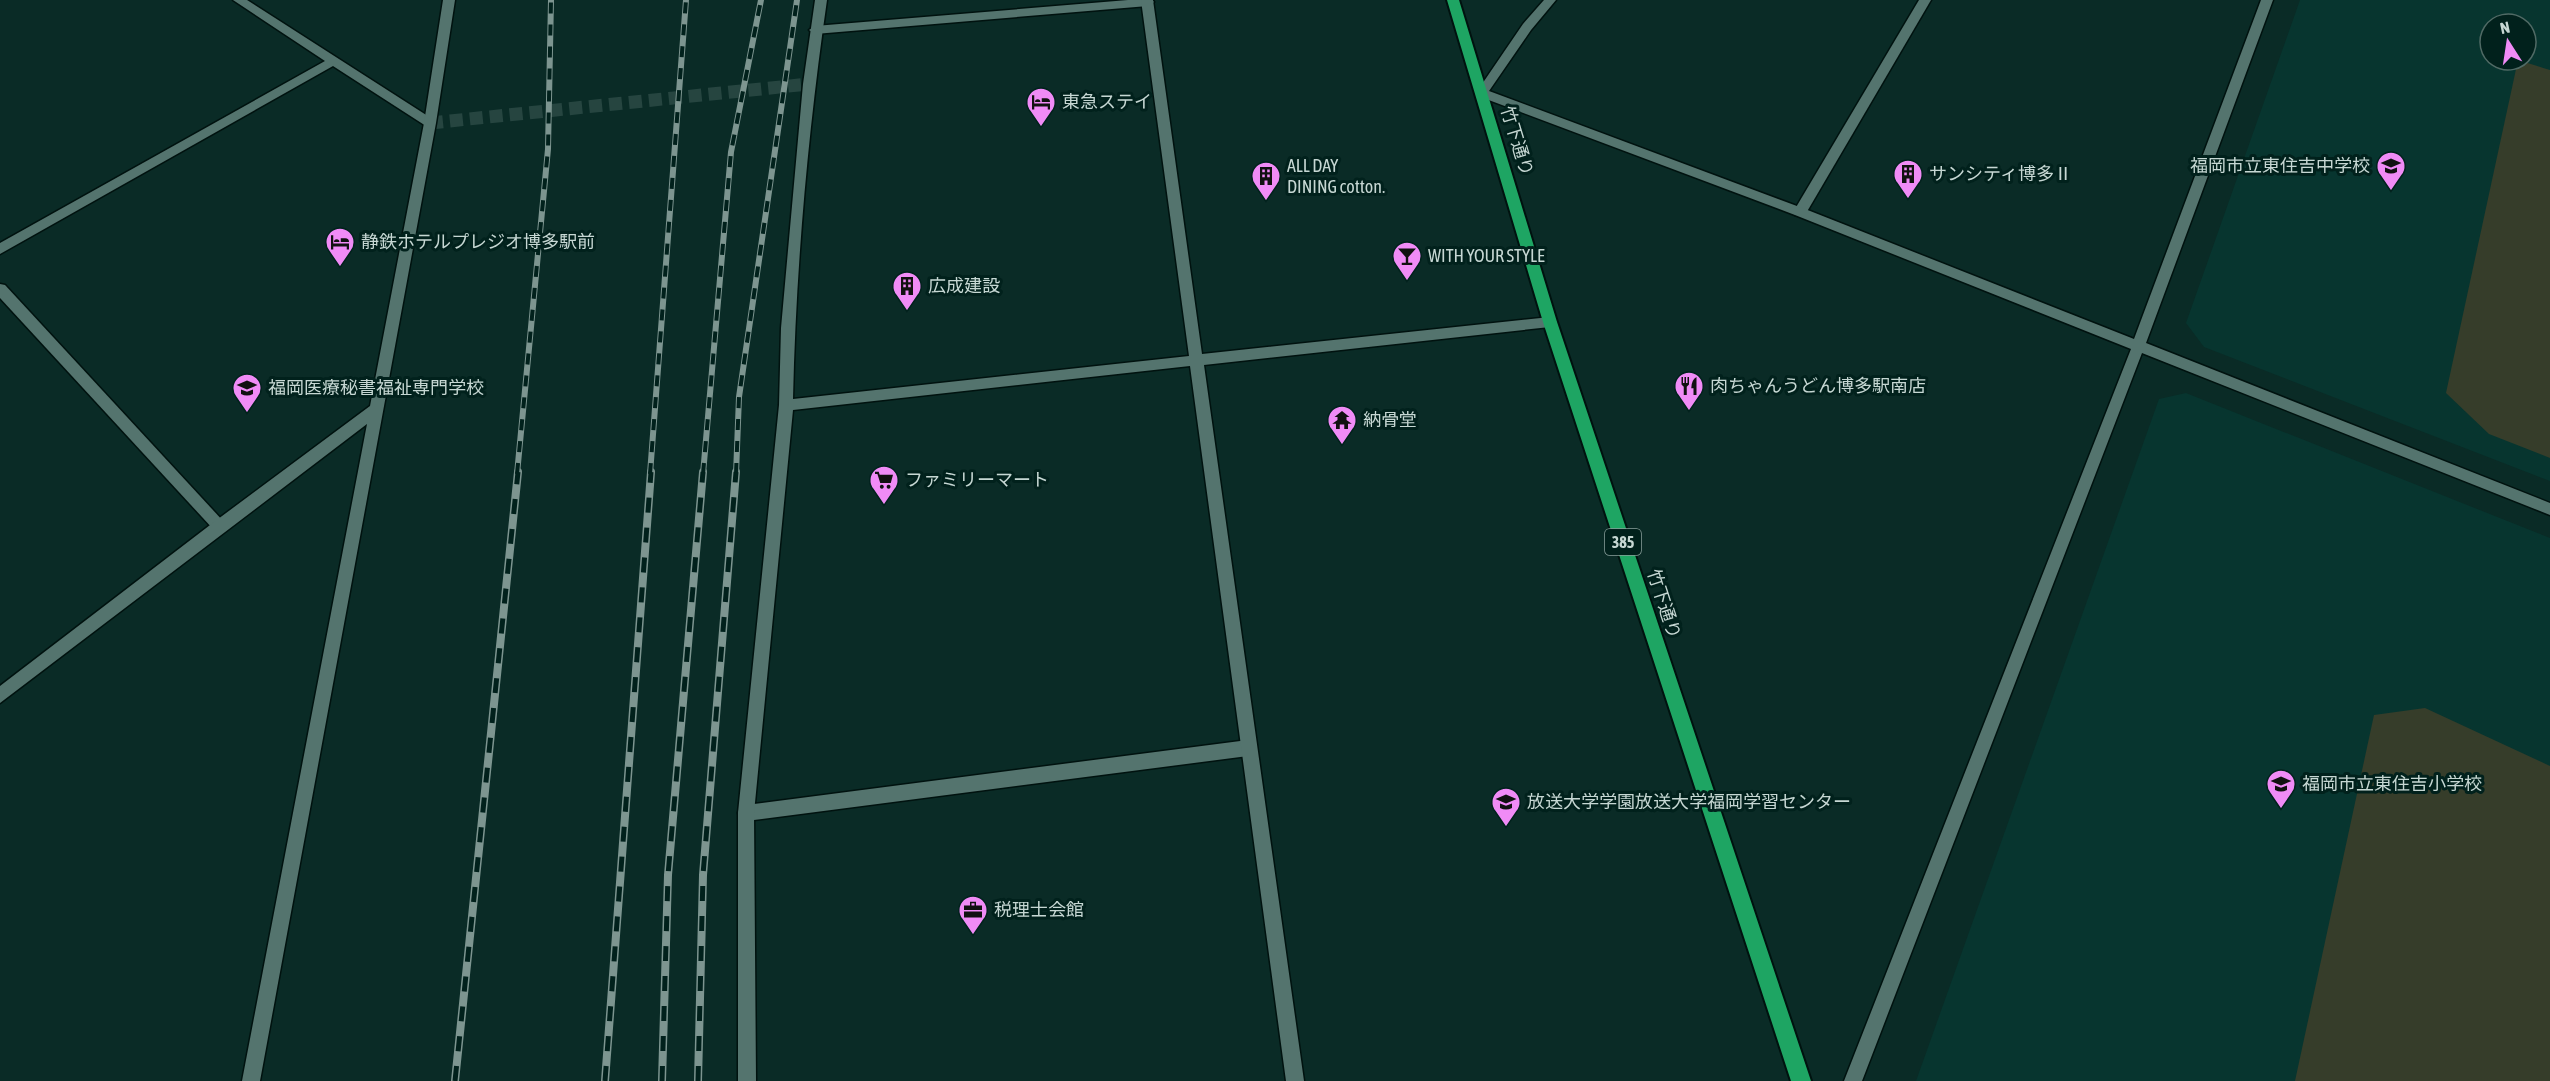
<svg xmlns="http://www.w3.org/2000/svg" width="2550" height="1081" viewBox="0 0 2550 1081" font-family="'Asap Condensed','Noto Sans JP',sans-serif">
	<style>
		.built { fill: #07352f; fill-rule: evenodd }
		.green { fill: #363d2a }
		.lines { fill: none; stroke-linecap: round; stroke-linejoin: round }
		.minor-tunnel { stroke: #264540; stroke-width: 13; stroke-dasharray: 13 7; stroke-linecap: butt }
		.minor-casing { stroke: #00120f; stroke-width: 3 }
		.tertiary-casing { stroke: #00120f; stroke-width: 3 }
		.trunk-casing { stroke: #00120f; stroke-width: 4 }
		.minor { fill: #54746e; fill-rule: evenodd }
		.tertiary { fill: #54746e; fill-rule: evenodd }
		.trunk { fill: #1ea563; fill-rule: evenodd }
		.rail-far1-casing { stroke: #7d9590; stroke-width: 6 }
		.rail-casing { stroke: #7d9590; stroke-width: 8 }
		.rail-far1 { stroke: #01211c; stroke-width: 4; stroke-dasharray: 11; stroke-linecap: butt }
		.rail { stroke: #01211c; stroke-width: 5; stroke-dasharray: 15; stroke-linecap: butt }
		.labels { text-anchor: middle; stroke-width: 6; stroke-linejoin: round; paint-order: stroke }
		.shield { fill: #01211c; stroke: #8ba09c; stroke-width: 1.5 }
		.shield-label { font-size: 16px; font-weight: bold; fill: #c6d7d3 }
		.poi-label { font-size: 18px; fill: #c6d7d3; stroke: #01211c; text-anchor: start }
		.street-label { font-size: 18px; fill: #c6d7d3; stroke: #01211c }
	</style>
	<rect width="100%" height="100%" fill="#0a2b26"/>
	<!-- built -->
	<g class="built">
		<path d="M2300,0h250v481l-346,-134 -18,-24zM2490,24h36v36h-36z"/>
		<polygon points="2186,393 2550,538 2550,1081 1916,1081 2159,399"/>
	</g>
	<!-- green -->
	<g class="green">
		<polygon points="2518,60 2550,70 2550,458 2489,434 2446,393"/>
		<polygon points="2425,708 2550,766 2550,1081 2295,1081 2374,715"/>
	</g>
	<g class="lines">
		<!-- minor-tunnel -->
		<polyline class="minor-tunnel" points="430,123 809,84"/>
		<!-- minor casing -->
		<g class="minor-casing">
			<g id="minor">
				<polygon points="233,0 247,0 434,120 434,126 426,126 333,66 0,254 0,243 325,61"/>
				<polygon points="1128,0 1152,0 1154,2 1148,6 815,34 809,30 815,26"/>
				<polygon points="1919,0 1931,0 1805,215 1795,215 1794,212 1795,209"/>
				<polygon points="0,284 5,285 224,522 226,526 224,530 219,532 214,530 0,298"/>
				<polygon points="1248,740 1254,743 1256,748 1254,753 1248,756 746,821 740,819 738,813 740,807 746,805"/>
			</g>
		</g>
		<!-- tertiary casing -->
		<g class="tertiary-casing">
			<g id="tertiary">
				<polygon points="443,0 455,0 436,123 260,1081 242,1081 367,424 0,703 0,686 214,522 370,406 424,123"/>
				<path d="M815,0h12c-19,132 -31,266 -34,399l396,-43 -48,-356h12l49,354 348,-37 7,5 -7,5 -346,38 100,716h-18l-96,-715 -397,44 -39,403 2,268h-18v-268l41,-408 2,-77 22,-244z"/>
				<polygon points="1544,0 1556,0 1531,30 1489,91 1805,209 2134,339 2261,0 2273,0 2146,343 2550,503 2550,515 2142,353 1862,1081 1844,1081 2131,349 1795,215 1478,96 1478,90 1523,24"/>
			</g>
		</g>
		<!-- trunk casing -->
		<g class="trunk-casing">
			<polygon id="trunk" points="1447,0 1459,0 1557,322 1811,1081 1791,1081 1543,322"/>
		</g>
		<!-- minor -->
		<use href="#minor" class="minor"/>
		<!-- tertiary -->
		<use href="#tertiary" class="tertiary"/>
		<!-- trunk -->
		<use href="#trunk" class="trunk"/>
		<!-- rail-far1 casing -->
		<g class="rail-far1-casing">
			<g id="rail-far1">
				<polyline points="517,474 548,149 551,0"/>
				<polyline points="650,474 686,0"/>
				<polyline points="703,474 731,152 761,0"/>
				<polyline points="736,474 739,397 797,0"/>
			</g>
		</g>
		<!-- rail casing -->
		<g class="rail-casing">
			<g id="rail">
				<polyline points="455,1081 518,472"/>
				<polyline points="605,1081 651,472"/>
				<polyline points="662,1081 668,875 703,472"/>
				<polyline points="698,1081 703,875 736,472"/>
			</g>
		</g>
		<!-- rail-far1 -->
		<use href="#rail-far1" class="rail-far1"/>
		<!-- rail -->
		<use href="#rail" class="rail"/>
	</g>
	<!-- icons -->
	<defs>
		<g id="hotel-pin" transform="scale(1.5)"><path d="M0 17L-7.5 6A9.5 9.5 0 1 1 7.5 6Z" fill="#f08bf6" stroke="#01211c"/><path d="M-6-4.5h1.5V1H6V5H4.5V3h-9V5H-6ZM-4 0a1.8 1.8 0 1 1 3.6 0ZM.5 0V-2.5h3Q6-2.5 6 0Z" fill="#111"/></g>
		<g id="school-pin" transform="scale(1.5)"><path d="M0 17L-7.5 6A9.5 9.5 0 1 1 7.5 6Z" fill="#f08bf6" stroke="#01211c"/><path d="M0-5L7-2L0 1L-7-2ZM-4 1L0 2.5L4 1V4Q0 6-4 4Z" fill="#111"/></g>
		<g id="building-pin" transform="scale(1.5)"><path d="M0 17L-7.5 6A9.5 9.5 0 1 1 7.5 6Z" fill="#f08bf6" stroke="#01211c"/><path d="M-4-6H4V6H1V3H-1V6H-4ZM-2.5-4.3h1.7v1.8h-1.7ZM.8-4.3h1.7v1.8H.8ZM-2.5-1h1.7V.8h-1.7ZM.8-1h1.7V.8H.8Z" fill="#111"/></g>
		<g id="bar-pin" transform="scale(1.5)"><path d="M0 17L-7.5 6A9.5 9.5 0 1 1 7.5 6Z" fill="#f08bf6" stroke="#01211c"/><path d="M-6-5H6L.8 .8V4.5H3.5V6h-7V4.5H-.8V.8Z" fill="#111"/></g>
		<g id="restaurant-pin" transform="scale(1.5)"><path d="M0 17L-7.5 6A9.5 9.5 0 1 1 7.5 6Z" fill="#f08bf6" stroke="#01211c"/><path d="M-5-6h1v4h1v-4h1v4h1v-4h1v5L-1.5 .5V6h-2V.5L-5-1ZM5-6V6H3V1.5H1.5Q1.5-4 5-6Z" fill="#111"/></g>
		<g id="university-pin" transform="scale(1.5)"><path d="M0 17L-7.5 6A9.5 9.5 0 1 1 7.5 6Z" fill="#f08bf6" stroke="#01211c"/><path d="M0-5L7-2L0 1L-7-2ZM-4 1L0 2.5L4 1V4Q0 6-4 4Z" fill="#111"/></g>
		<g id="temple-pin" transform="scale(1.5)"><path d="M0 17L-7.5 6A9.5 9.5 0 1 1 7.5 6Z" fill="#f08bf6" stroke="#01211c"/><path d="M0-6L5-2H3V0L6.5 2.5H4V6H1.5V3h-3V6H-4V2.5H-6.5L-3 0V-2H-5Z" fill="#111"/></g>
		<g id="supermarket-pin" transform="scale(1.5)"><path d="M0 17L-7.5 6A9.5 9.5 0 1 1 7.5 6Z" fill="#f08bf6" stroke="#01211c"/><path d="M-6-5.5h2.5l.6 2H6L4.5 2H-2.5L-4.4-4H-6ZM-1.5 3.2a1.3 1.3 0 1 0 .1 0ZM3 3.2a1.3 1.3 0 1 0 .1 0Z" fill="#111"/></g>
		<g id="office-pin" transform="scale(1.5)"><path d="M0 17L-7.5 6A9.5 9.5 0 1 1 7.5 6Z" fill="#f08bf6" stroke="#01211c"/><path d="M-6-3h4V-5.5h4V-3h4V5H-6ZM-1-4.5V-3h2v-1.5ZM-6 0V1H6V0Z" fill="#111"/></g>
	</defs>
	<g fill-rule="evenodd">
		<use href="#hotel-pin" x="1041" y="102"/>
		<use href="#school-pin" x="2391" y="166"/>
		<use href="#building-pin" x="1908" y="174"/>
		<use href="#building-pin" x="1266" y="176"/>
		<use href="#hotel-pin" x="340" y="242"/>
		<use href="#bar-pin" x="1407" y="256"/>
		<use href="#building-pin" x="907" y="286"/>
		<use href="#restaurant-pin" x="1689" y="386"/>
		<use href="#university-pin" x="247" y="388"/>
		<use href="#temple-pin" x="1342" y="420"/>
		<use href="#supermarket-pin" x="884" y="480"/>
		<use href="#school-pin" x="2281" y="784"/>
		<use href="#university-pin" x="1506" y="802"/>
		<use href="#office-pin" x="973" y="910"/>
	</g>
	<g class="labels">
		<!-- shield labels -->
		<rect class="shield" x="1605" y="529" width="36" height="26" rx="4.5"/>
		<g class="shield-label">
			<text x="1623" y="548">385</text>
		</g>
		<!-- poi labels -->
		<g class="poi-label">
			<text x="1062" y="108">東急ステイ</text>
			<text x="1287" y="172">ALL DAY<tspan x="1287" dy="21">DINING cotton.</tspan></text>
			<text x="2370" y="172" text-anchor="end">福岡市立東住吉中学校</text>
			<text x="1929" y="180">サンシティ博多Ⅱ</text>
			<text x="361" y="248">静鉄ホテルプレジオ博多駅前</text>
			<text x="1428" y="262">WITH YOUR STYLE</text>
			<text x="928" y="292">広成建設</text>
			<text x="1710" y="392">肉ちゃんうどん博多駅南店</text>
			<text x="268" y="394">福岡医療秘書福祉専門学校</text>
			<text x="1363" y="426">納骨堂</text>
			<text x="905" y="486">ファミリーマート</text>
			<text x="2302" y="790">福岡市立東住吉小学校</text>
			<text x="1527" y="808">放送大学学園放送大学福岡学習センター</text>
			<text x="994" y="916">税理士会館</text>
		</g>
		<!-- street labels -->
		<g class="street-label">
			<text transform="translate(1517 141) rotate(73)" y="6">竹下通り</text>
			<text transform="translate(1664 604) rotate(72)" y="6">竹下通り</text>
		</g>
	</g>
	<!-- north arrow -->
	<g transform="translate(2508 42) rotate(348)"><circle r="28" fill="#01211c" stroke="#506a65" stroke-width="1.5"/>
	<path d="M0-4.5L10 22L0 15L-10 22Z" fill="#f08bf6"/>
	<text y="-9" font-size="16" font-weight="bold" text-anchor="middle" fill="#c6d7d3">N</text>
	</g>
</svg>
